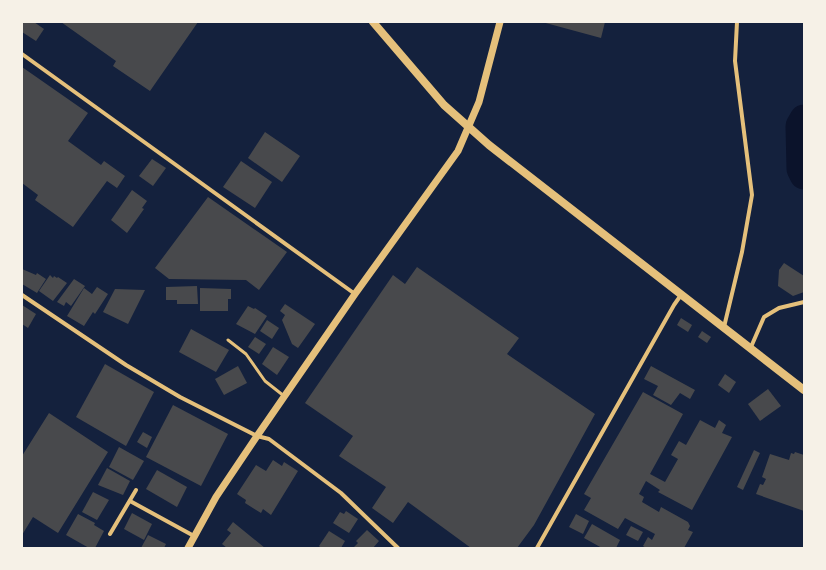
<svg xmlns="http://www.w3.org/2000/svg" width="826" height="570" viewBox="0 0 826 570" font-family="Lora,serif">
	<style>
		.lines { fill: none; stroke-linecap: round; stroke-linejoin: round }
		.river { stroke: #0b132b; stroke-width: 29 }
		.building { fill: #48494c }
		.service { stroke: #e5c07b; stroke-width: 3 }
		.minor { stroke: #e5c07b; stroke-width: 4 }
		.tertiary { stroke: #e5c07b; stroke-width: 7 }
		.secondary { stroke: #e5c07b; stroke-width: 8 }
	</style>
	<rect width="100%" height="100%" fill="#14213d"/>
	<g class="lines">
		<!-- river -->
		<polyline class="river" points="804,119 800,126 801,169 804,175"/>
	</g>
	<!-- building -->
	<g class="building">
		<polygon points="22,22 34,22 44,29 36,41 22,32"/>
		<polygon points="61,22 198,22 150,91 113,66 116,61"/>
		<polygon points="542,22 605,22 601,38"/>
		<polygon points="22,67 88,113 68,141 101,165 104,161 125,176 117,188 107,181 73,227 35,200 38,195 22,183"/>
		<polygon points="265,132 300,156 282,182 248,158"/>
		<polygon points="152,159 166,168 153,186 139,176"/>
		<polygon points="241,161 272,182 255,208 223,187"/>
		<polygon points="132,190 147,201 142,208 144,209 127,233 111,220"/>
		<polygon points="208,197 287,252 259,290 246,280 169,279 155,268"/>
		<polygon points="784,263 804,276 804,292 793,296 778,286 779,270"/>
		<polygon points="417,267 519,338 507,354 595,414 534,525 517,548 471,548 408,502 393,523 372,508 386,487 339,456 353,436 305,403 393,275 405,284"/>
		<polygon points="22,269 36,275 37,273 46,279 37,293 22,284"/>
		<polygon points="50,275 53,278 54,276 57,278 58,277 67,283 53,301 39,291"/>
		<polygon points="74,279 85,286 71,306 66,302 64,306 57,302"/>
		<polygon points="197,286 198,304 177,304 177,300 166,300 166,287"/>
		<polygon points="97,287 108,294 95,314 93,312 84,326 67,316 84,288 92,294"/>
		<polygon points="200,288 231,289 231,299 228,299 228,311 200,311"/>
		<polygon points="115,289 145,290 128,324 103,312"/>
		<polygon points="285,304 315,324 298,348 292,344 282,320 285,315 280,311"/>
		<polygon points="22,305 36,314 28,328 22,324"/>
		<polygon points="248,306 254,309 255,308 267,316 255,334 236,324"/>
		<polygon points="681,318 692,325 688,332 677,325"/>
		<polygon points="267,320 279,328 272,339 260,331"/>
		<polygon points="191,329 229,350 216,372 179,352"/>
		<polygon points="702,331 711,337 707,343 698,337"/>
		<polygon points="255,337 266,344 259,354 248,347"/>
		<polygon points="273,347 289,357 277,375 262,364"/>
		<polygon points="105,364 154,392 126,446 76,417"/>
		<polygon points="238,366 247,383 224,395 215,379"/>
		<polygon points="651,366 695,390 690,399 680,393 671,405 653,395 658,386 644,379"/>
		<polygon points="725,374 736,382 729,393 718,385"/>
		<polygon points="768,389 781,406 760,421 748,404"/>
		<polygon points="643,392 683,414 650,474 665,482 678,459 671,455 679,441 686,445 700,420 715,428 719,420 726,425 722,433 732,437 692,510 658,492 660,490 646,481 639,494 644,497 642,502 659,512 661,507 688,522 690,526 688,530 693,532 684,548 646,548 643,546 648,537 652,540 655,534 625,518 618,529 584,510 591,498 584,494"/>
		<polygon points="173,405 228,434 201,486 146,457"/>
		<polygon points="49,413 108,452 58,533 33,517 22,535 22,456"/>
		<polygon points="143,432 152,437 147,448 137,442"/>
		<polygon points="119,447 144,461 133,480 109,467"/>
		<polygon points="754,450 760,453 743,490 737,487"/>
		<polygon points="795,452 804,455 804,511 756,494 760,484 763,485 766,479 762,477 770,454 789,460 791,453 794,454"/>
		<polygon points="273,460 282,466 284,462 298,471 271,515 263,509 261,513 245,503 246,500 237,494 256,465 266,471"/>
		<polygon points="107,468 130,481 123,495 98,485"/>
		<polygon points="157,470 187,487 177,507 146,489"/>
		<polygon points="93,492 109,500 97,520 82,512"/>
		<polygon points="346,511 358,519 349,533 333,523 340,512 344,514"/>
		<polygon points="132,513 152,524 144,540 124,529"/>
		<polygon points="78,514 95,523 94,525 104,531 95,548 89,548 66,535"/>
		<polygon points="576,514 589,521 583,534 569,527"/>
		<polygon points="233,522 265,548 227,548 222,544 231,533 227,530"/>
		<polygon points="592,524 620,540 616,548 602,548 584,538"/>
		<polygon points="631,526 643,532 638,541 626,535"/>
		<polygon points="367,530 379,541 373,548 353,548 358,543 356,541"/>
		<polygon points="329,531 345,541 341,548 321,548 319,546"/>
		<polygon points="148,535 166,544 164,548 141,548"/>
	</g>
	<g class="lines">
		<!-- service -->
		<polyline class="service" points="228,340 246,354 265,381 284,396"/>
		<!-- minor -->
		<g class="minor">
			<polyline points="22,54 355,294"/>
			<polyline points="22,295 126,365 180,397 257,436 269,439 341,493 398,548"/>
			<polyline points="724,327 742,252 752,195 735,61 737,22"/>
			<polyline points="751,347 764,317 779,308 804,302"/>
			<polyline points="130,501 194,536"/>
			<polyline points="110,534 136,490"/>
			<polyline points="537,548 674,305 681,295"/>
		</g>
		<!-- tertiary -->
		<polyline class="tertiary" points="188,548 216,497 257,436 355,294 458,151 479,102 500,22"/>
		<!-- secondary -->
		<polyline class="secondary" points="373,22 444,105 489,145 804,390"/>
	</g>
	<!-- border -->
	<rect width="826" height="570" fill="none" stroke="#f6f1e7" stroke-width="46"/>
</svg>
